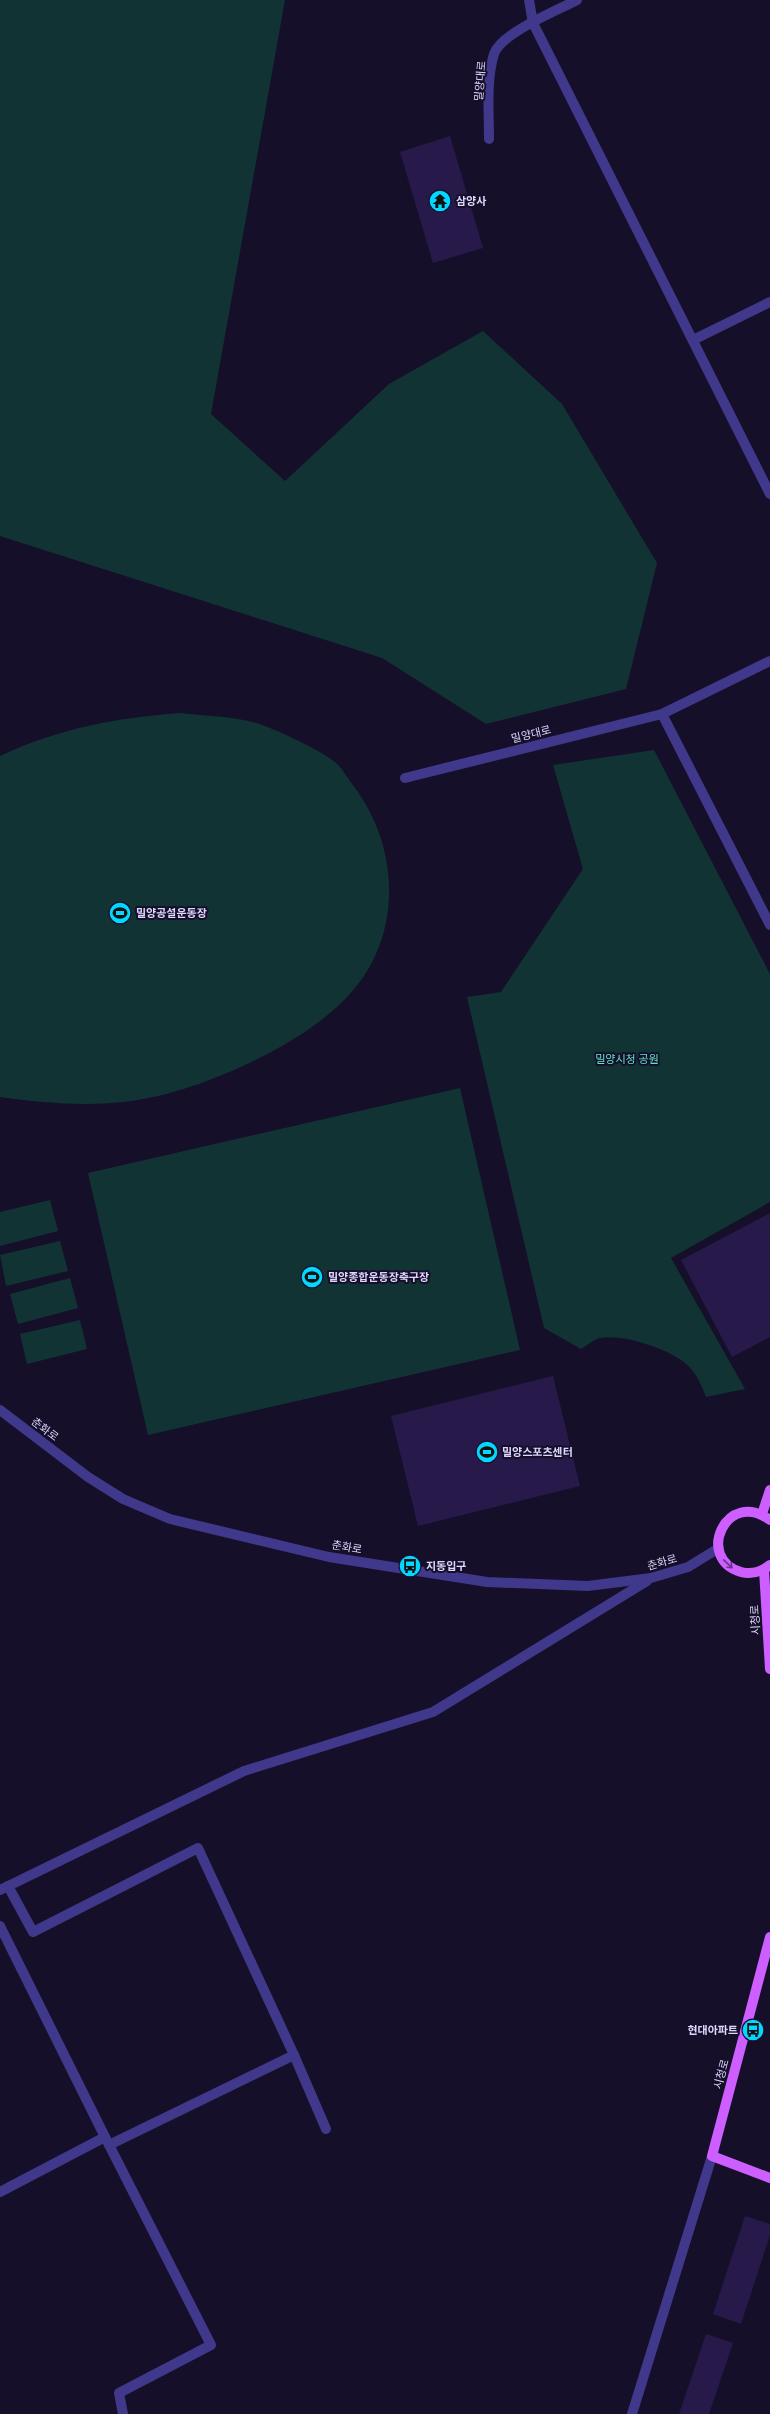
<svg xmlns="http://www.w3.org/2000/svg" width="770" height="2414" viewBox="0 0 770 2414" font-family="'Varela Round','Noto Sans KR',sans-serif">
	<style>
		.green { fill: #123334 }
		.building { fill: #271a4b }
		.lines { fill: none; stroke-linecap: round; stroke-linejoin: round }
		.minor { stroke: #40388a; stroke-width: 10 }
		.major { stroke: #cd5eff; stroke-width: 10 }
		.oneway { stroke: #683389 }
		.labels { text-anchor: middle; stroke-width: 4; stroke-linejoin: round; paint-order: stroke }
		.street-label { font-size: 11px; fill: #ded7ff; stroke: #150f29 }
		.poi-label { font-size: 11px; font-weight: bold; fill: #ded7ff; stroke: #150f29; text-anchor: start }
		.park-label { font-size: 11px; fill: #5ce6cc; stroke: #150f29 }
	</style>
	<rect width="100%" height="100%" fill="#150f29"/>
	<!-- green -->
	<g class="green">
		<polygon points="0,0 285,0 211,414 285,481 389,384 483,331 562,404 657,563 626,689 486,724 382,658 0,536"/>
		<path d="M180,713c23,3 54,3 76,10 20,6 62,26 79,39 7,6 12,15 17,22 48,61 52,152 -3,211 -45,50 -150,97 -217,106 -43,6 -89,2 -132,-4v-341c60,-28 115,-38 180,-43z"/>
		<path d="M654,750l116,224v228l-99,56 74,131 -39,8c-5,-13 -10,-25 -21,-34 -16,-14 -67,-31 -88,-24 -5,2 -11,7 -16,10l-37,-21 -77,-331 34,-5 82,-123 -30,-104z"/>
		<polygon points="460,1088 520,1350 148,1435 88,1173"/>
		<polygon points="50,1200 58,1231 0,1246 0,1212"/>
		<polygon points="60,1241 68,1271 6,1286 0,1255"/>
		<polygon points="70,1278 78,1308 18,1324 10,1294"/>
		<polygon points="80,1320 87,1349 27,1364 20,1334"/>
	</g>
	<!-- building -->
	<g class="building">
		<polygon points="450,136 483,248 433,263 400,152"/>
		<polygon points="770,1213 770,1337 732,1357 681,1260"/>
		<polygon points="553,1376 580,1486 418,1526 391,1416"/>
		<polygon points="745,2216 770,2224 770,2235 741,2324 713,2314"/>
		<polygon points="706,2334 733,2343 709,2414 679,2414"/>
	</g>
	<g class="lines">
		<!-- minor -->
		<g class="minor">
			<polyline points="529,0 533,23 770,494"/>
			<path d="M489,139c0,-27 -3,-59 5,-85 7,-21 64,-44 83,-54"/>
			<polyline points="693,340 770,302"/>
			<polyline points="770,661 662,714 770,925"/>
			<polyline points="405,778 662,714"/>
			<polyline points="0,1410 88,1477 123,1499 170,1519 329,1557 487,1582 588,1586 651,1578 688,1567 719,1548"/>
			<polyline points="8,1886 33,1932 198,1848 294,2055 109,2145"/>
			<polyline points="0,1890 244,1771 433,1712 647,1581"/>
			<polyline points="0,1926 105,2137 0,2192"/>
			<polyline points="294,2055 326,2129"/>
			<polyline points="105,2137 211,2345 119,2393 123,2414"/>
			<polyline points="632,2414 712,2156"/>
		</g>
		<!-- major -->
		<g class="major">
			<polyline points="762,1514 770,1490"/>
			<path d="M770,1520c-44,-32 -75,39 -29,52 11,3 20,0 29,-7"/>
			<polyline points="764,1570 770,1669"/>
			<polyline points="770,1937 712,2156 770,2178"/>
		</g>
	</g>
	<!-- one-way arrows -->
	<defs><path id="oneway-shaft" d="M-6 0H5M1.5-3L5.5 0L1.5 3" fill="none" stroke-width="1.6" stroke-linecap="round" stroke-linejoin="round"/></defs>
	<use class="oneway" href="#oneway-shaft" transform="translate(728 1564) rotate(44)"/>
	<!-- icons -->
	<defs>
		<g id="temple-disc" transform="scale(1.15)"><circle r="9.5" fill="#03d7ff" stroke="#150f29"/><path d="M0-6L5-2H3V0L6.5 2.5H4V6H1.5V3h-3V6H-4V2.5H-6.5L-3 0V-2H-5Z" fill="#111"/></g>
		<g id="stadium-disc" transform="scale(1.15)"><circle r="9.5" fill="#03d7ff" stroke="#150f29"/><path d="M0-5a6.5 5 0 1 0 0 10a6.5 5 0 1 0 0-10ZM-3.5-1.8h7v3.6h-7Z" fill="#111"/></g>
		<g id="bus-disc" transform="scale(1.15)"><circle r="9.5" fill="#03d7ff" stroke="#150f29"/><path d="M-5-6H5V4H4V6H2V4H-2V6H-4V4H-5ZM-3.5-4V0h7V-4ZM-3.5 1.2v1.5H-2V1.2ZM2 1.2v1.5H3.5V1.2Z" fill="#111"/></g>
	</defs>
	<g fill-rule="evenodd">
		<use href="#temple-disc" x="440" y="201"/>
		<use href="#stadium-disc" x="120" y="913"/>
		<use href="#stadium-disc" x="312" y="1277"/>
		<use href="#stadium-disc" x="487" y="1452"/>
		<use href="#bus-disc" x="410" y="1566"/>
		<use href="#bus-disc" x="753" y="2030"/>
	</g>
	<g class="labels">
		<!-- street labels -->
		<g class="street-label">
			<text transform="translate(480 81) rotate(-85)" y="4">밀양대로</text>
			<text transform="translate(531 734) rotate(-14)" y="4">밀양대로</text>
			<text transform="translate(45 1429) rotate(37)" y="4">춘화로</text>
			<text transform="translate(347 1547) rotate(10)" y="4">춘화로</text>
			<text transform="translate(662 1562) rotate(-16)" y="4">춘화로</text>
			<text transform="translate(755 1620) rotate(-93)" y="4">시청로</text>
			<text transform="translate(721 2074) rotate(-75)" y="4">시청로</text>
		</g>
		<!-- poi labels -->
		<g class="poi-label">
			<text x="456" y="205">삼양사</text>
			<text x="136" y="917">밀양공설운동장</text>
			<text x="328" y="1281">밀양종합운동장축구장</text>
			<text x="502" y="1456">밀양스포츠센터</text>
			<text x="426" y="1570">지동입구</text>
			<text x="738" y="2034" text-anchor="end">현대아파트</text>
		</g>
		<!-- park labels -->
		<g class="park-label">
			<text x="627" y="1063">밀양시청 공원</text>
		</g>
	</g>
</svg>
